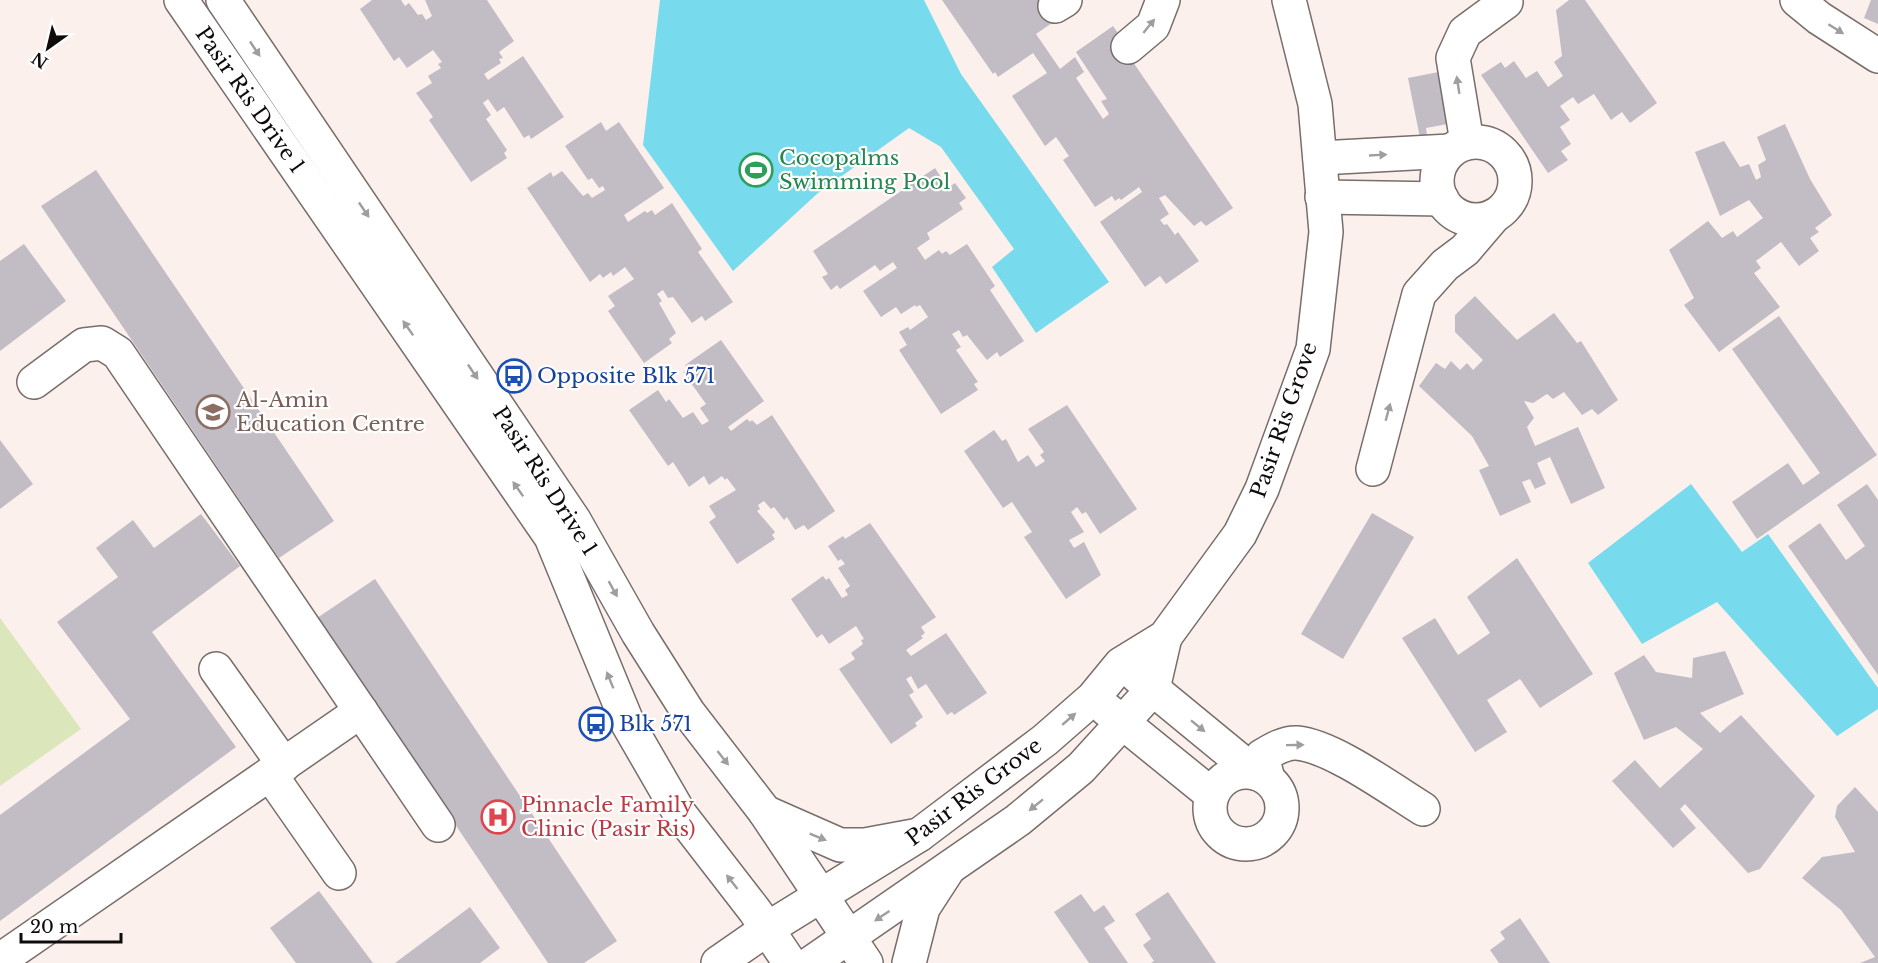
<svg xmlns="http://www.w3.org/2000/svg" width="1878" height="963" viewBox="0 0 1878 963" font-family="'Libre Baskerville',serif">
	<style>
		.green { fill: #dbe7ba }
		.water { fill: #77daed }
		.building { fill: #c2bcc5 }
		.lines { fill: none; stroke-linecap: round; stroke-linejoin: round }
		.minor-casing { stroke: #776d6a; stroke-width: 36 }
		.major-casing { stroke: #776d6a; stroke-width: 36 }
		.minor { stroke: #fff; stroke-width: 33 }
		.major { stroke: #fff; stroke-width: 33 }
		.oneway { fill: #9f9d9d }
		.labels { text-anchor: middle; stroke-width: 4.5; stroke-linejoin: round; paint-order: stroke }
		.street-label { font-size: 21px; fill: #0f0b0a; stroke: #fff }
		.leisure-label { font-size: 21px; fill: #27864d; stroke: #fff; text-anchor: start }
		.transit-label { font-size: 21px; fill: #164399; stroke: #fff; text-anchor: start }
		.education-label { font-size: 21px; fill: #785e54; stroke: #fff; text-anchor: start }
		.health-label { font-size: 21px; fill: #be3a42; stroke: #fff; text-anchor: start }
	</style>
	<rect width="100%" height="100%" fill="#fcf0ec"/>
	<!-- green -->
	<polygon class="green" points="0,618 81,729 0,786"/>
	<!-- water -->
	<g class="water">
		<polygon points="660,0 924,0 961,74 1109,282 1036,333 992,267 1014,249 941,147 909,128 818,193 733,271 643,145"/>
		<polygon points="1691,484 1742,552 1768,534 1878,688 1878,709 1837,736 1717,602 1642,644 1588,563"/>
	</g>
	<!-- building -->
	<g class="building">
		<polygon points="372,0 401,0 405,6 409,3 418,15 422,14 426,20 432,16 425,0 487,0 514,41 499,52 503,58 499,59 501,63 484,74 488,80 523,56 564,117 531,139 529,135 524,138 504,107 497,112 488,99 483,103 491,115 486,119 507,150 504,153 507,158 471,182 429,120 433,117 416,93 432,83 428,76 441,68 438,64 442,62 433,50 407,68 399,57 394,61 360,9"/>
		<polygon points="942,0 1051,0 1062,16 1036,34 1060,69 1075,57 1084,72 1076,78 1103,119 1109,114 1101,101 1107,99 1076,52 1113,26 1136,59 1133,62 1233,208 1206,226 1201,221 1194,226 1165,195 1159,198 1169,214 1160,220 1164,225 1167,224 1175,235 1178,232 1199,261 1166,284 1160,276 1145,287 1100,222 1142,192 1139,187 1121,200 1119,198 1115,201 1112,196 1095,207 1063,160 1069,156 1056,137 1045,146 1012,96 1047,73 1033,53 998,77 995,72 993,74"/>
		<polygon points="1569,0 1585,0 1657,103 1630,123 1622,112 1611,120 1594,94 1578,104 1573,97 1560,106 1570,120 1560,127 1571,144 1561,151 1568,160 1548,173 1481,75 1501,62 1505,68 1514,61 1526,78 1537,71 1548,87 1563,76 1554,62 1562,56 1556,10"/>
		<polygon points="1871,0 1878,0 1878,24 1864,18"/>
		<polygon points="1449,70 1453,123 1426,128 1428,142 1421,143 1408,78"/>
		<polygon points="601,122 606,131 619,122 664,188 624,215 628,222 645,211 647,213 652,210 655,215 672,203 702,249 698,252 733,302 705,321 702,316 692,323 673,297 668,298 663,290 657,294 662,301 659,303 676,333 669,339 672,343 644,363 608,311 615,306 608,296 634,279 625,267 613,276 611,272 603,278 600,274 590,282 527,188 551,172 553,177 562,171 583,196 588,193 592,198 605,190 603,186 599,188 592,178 588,180 565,146"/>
		<polygon points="1785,124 1810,179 1832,215 1815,228 1819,232 1810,238 1819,251 1799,266 1781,242 1756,261 1761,268 1754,273 1780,307 1719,352 1684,305 1694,298 1669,250 1708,221 1722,238 1733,231 1737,237 1763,218 1749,200 1720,216 1695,152 1724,141 1740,167 1749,164 1756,180 1761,177 1758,165 1766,160 1757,137"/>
		<polygon points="935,168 948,188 955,183 966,198 959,203 963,209 927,233 930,239 917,248 925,260 939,250 942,254 946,251 950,255 967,244 995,286 990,290 1024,341 1000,357 997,352 987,360 967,335 963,337 959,330 952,334 961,347 956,350 978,382 974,384 978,390 941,414 899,350 907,345 899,332 908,327 910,330 928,317 920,305 916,307 915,305 901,314 896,307 881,317 863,291 897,268 893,262 880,271 875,265 840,289 837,285 831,290 822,277 828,274 813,251"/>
		<polygon points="96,170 334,521 279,558 41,206"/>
		<polygon points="24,244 66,301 0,351 0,261"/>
		<polygon points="1475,296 1517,340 1554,313 1577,343 1581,341 1618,400 1598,415 1592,409 1582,415 1564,392 1553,399 1547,394 1533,403 1524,401 1534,418 1527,427 1535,446 1578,427 1605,488 1571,504 1550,457 1537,463 1546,484 1535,489 1530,479 1522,482 1531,502 1500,516 1479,470 1489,466 1472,436 1419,386 1436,363 1445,369 1451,361 1460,370 1467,363 1473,370 1483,360 1455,332 1455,315"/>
		<polygon points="1779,316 1877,455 1757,539 1732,502 1788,463 1803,485 1820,473 1732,349"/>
		<polygon points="721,340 764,401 728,427 731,431 747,419 750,422 752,420 757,425 772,415 835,511 808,530 804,525 795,530 787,517 784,520 774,507 771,509 764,501 758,505 760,509 757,511 775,532 772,535 775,539 737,564 709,522 716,517 709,506 736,490 727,478 725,480 722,476 709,485 704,476 689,487 673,462 668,466 629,410 658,390 666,402 669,399 683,418 693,412 702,425 709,421 700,408 706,404 683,372 688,370 685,365"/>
		<polygon points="1067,405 1137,509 1100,534 1086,512 1082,514 1077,507 1071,512 1084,532 1069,540 1074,548 1084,542 1101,575 1066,599 1024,537 1032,532 1012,502 1003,508 964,451 994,430 1002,441 1006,439 1018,462 1028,455 1036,467 1045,461 1040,455 1044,452 1028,429"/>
		<polygon points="0,440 33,484 0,509"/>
		<polygon points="1867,484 1878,500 1878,675 1788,546 1820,523 1846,560 1865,546 1837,505"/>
		<polygon points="1372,513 1414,537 1343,659 1301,634"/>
		<polygon points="201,514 240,566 152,632 236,747 0,921 0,815 130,719 57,622 118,577 96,548 133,520 154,548"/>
		<polygon points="870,523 936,617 921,627 925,633 921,636 923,638 906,650 911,656 946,633 987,693 954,715 952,712 947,715 926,684 918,689 911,676 906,679 914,692 909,695 923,717 915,723 917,726 891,744 839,669 855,659 851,653 863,644 861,640 864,639 856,626 829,644 822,634 817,638 791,599 823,576 826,580 829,578 842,598 848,595 845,590 850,586 838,568 845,564 841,559 838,561 828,546 843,536 845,539"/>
		<polygon points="1517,558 1593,674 1540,708 1520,679 1487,700 1507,732 1475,752 1402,638 1435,618 1458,655 1490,633 1467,597"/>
		<polygon points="375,579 617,941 584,963 548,963 317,618"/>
		<polygon points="1725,651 1744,694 1700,713 1720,733 1741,715 1815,796 1760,869 1748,873 1685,804 1680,809 1696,828 1673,848 1612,781 1635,760 1660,788 1703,749 1676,727 1644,740 1614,673 1644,655 1656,672 1692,678 1693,658"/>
		<polygon points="1855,787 1878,812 1878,963 1860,963 1875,957 1841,910 1802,878 1822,857 1855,852 1835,817 1837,806"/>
		<polygon points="319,891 373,963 296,963 270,928"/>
		<polygon points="1168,892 1216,963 1151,963 1154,961 1143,945 1151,939 1135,914"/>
		<polygon points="1081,894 1094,912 1104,905 1115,921 1104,928 1128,963 1089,963 1054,912"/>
		<polygon points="470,907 500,948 480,963 395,963"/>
		<polygon points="1520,918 1550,963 1499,963 1490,950 1505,939 1500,932"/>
	</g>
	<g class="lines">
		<!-- minor casing -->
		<g class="minor-casing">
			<g id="minor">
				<polyline points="1797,0 1819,18 1878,56"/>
				<polyline points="1055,6 1065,0"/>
				<polyline points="1128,47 1153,26 1163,0"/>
				<polyline points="1467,142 1453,58 1465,32 1506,2"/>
				<circle cx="1476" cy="181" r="39"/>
				<polyline points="1320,158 1450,151"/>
				<polyline points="1322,197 1442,199"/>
				<polyline points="34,382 84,345 102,343 118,353 438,825"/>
				<polyline points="1373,469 1419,294 1445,265 1465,250 1494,216"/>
				<polyline points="216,669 284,765"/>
				<polyline points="1137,676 1255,773"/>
				<polyline points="1106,709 1212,795"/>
				<circle cx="1246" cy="808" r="36"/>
				<polyline points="270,774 339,873"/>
				<path d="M1268,779l-6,-23c10,-6 23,-14 35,-13 35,3 95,47 126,66"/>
				<polyline points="0,960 361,711"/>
				<polyline points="718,963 767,929 919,835 1045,740 1093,698 1121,664 1165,637 1240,534 1262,489 1313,349 1326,232 1315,104 1289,0"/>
				<polyline points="811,963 1018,820 1081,768 1153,689 1165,637"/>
			</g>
		</g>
		<!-- major casing -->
		<g class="major-casing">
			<g id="major">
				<polyline points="181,0 551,537 628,724 680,814 755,911 790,963"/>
				<polyline points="223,0 574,520 638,633 688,712 765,812 866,963"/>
				<polyline points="765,812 840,845 865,845 919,835"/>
				<polyline points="909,963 923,908 947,871"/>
			</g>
		</g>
		<!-- minor -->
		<use href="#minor" class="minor"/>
		<!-- major -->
		<use href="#major" class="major"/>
	</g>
	<!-- one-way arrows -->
	<defs><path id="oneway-solid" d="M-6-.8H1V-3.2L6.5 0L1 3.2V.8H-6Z" transform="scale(1.5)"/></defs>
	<g class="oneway">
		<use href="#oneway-solid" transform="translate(1149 26) rotate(-51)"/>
		<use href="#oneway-solid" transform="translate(1836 29) rotate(32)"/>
		<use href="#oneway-solid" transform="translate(255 49) rotate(56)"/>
		<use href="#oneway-solid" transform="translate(1458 85) rotate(-99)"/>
		<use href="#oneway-solid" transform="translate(1378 155) rotate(-3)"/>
		<use href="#oneway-solid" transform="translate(364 210) rotate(56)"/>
		<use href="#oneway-solid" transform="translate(408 328) rotate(-125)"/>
		<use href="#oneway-solid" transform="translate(473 372) rotate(56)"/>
		<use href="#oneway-solid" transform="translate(1388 412) rotate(-75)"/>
		<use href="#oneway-solid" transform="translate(518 489) rotate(-125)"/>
		<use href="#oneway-solid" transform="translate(613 589) rotate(61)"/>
		<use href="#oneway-solid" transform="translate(610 680) rotate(-112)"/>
		<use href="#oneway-solid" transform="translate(1069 719) rotate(-41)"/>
		<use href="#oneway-solid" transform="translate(1198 726) rotate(39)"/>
		<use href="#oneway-solid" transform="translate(1295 745) rotate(-1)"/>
		<use href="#oneway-solid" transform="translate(723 758) rotate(52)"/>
		<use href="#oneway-solid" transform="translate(1036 805) rotate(141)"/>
		<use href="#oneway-solid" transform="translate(818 837) rotate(22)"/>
		<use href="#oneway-solid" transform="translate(732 882) rotate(-128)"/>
		<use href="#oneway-solid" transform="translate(882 916) rotate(146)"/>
	</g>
	<!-- icons -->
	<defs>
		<g id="stadium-ring" transform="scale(1.725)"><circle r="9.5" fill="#fff" stroke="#2e9e5b" stroke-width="1.5"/><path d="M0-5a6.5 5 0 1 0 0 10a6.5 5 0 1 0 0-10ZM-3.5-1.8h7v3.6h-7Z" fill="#2e9e5b"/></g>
		<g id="bus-ring" transform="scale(1.725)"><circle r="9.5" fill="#fff" stroke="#1a4fb4" stroke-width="1.5"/><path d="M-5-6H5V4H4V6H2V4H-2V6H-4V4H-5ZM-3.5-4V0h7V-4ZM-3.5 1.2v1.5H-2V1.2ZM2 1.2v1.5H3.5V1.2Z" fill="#1a4fb4"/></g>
		<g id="school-ring" transform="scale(1.725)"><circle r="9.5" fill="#fff" stroke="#8d6e63" stroke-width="1.5"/><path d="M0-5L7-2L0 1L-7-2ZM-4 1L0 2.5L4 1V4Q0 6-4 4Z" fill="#8d6e63"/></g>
		<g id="hospital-ring" transform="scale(1.725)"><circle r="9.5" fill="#fff" stroke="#e0444e" stroke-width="1.5"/><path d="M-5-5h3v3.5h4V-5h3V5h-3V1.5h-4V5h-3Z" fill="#e0444e"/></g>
	</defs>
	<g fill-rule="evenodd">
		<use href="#stadium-ring" x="756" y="170"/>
		<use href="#bus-ring" x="514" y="376"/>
		<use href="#school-ring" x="213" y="412"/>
		<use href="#bus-ring" x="596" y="724"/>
		<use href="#hospital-ring" x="498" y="817"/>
	</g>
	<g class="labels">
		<!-- street labels -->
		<g class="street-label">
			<text transform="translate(250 100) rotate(55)" y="7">Pasir Ris Drive 1</text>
			<text transform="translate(1284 420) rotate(-71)" y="7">Pasir Ris Grove</text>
			<text transform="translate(545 481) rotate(57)" y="7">Pasir Ris Drive 1</text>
			<text transform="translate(974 792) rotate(-37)" y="7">Pasir Ris Grove</text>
		</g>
		<!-- leisure labels -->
		<g class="leisure-label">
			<text x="779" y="165">Cocopalms<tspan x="779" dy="24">Swimming Pool</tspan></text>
		</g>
		<!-- transit labels -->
		<g class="transit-label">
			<text x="537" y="383">Opposite Blk 571</text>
			<text x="619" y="731">Blk 571</text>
		</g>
		<!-- education labels -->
		<g class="education-label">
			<text x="236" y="407">Al-Amin<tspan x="236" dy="24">Education Centre</tspan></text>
		</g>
		<!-- health labels -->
		<g class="health-label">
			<text x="521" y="812">Pinnacle Family<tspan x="521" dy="24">Clinic (Pasir Ris)</tspan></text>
		</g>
	</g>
	<!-- north arrow -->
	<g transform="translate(48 48) rotate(214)" stroke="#ffffff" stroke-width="4.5" paint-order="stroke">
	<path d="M0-4.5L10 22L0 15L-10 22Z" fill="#0f0b0a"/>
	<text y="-9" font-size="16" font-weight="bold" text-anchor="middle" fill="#0f0b0a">N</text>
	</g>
	<!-- scale -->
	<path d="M21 933v9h100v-9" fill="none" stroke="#0f0b0a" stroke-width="3"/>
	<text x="30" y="933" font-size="18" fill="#0f0b0a" stroke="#ffffff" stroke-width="4.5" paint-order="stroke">20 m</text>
</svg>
